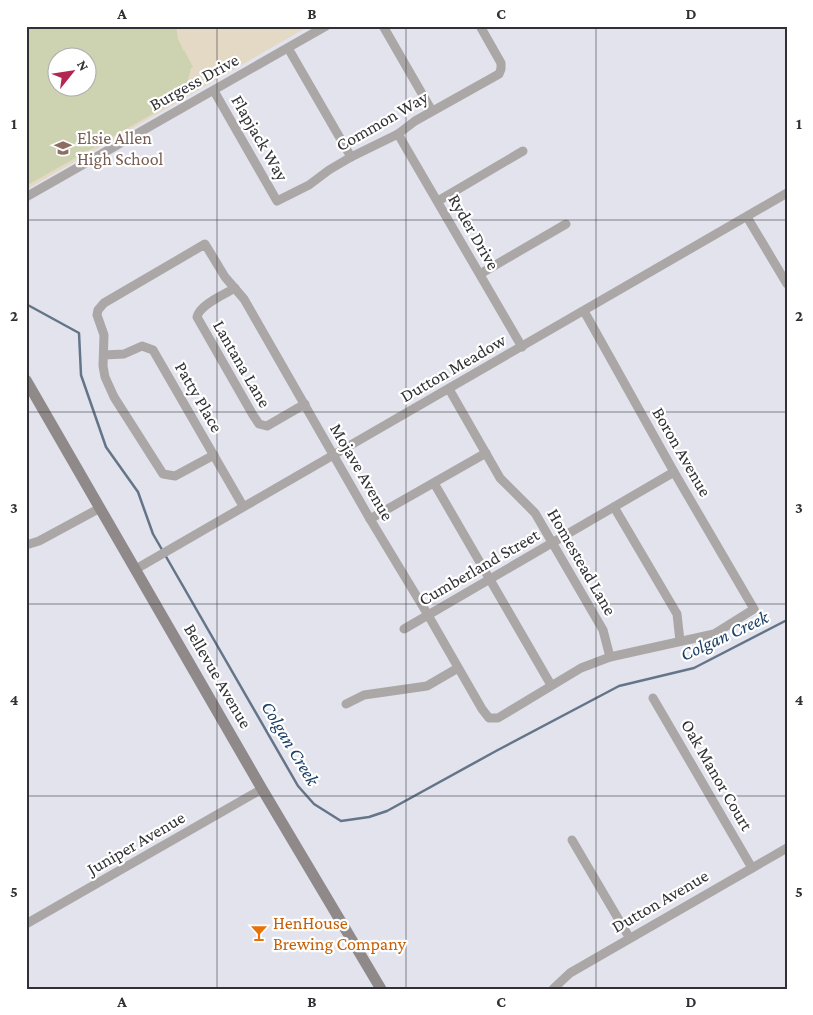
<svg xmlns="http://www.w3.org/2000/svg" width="813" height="1015" viewBox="0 0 813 1015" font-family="'Crimson Pro',serif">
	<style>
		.education { fill: #e4d9c5; fill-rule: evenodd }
		.green { fill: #cdd2b0; fill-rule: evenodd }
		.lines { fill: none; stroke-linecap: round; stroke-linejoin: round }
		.stream { stroke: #657589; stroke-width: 2.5 }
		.street { stroke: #aca7a7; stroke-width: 9 }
		.secondary { stroke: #90898a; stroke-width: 11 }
		.grid { fill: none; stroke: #313135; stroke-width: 1; stroke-opacity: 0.55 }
		.labels { text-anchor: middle; stroke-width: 4.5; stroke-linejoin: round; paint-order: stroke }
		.street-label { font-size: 18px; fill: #313135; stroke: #fff }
		.education-label { font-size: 18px; fill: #785e54; stroke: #fff; text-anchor: start }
		.food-label { font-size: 18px; fill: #c56008; stroke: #fff; text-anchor: start }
		.water-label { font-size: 19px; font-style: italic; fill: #1c3f66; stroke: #fff }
		.neatline { fill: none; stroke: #313135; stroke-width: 2 }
		.grid-label { font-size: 16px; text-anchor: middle; font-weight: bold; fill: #313135 }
	</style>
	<rect width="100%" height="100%" fill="#e2e3ed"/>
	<!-- education -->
	<path class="education" d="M26,26h283l-283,164zM58,58h30v30h-30z"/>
	<!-- green -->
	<path class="green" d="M26,26h150l2,13 5,10 -2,1h3l9,17 -2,1 -7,28 -158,90zM58,58h30v30h-30z"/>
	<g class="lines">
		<!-- stream -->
		<polyline class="stream" points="26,304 79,333 81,375 106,447 138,492 153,534 298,786 314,804 341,821 369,817 387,811 496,751 619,686 694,668 787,620"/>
		<!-- street -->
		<g class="street">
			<polyline points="383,26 432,111"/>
			<polyline points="288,48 351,157"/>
			<polyline points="214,91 277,201 309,185 329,170 351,157 398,134 415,121 499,74 501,69 501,63 480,26"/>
			<polyline points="398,134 522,347"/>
			<polyline points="26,197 326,26"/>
			<polyline points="438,201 523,151"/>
			<polyline points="747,217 787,284"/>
			<polyline points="480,274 566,224"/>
			<path d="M235,288c-10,6 -36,17 -38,29l56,98 6,9 8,2 38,-22"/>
			<polyline points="104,355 124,354 142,346 153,350 243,506"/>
			<polyline points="449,389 500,478 535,513 603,630 610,657"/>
			<polyline points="214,455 175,476 163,474 114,397 105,377 103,366 104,335 97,315 98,310 104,303 205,244 225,277 244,299 370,519 428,615 482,709 489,718 498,718 581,668 610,657 714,634 754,609 674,472 584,311"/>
			<polyline points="434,483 551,685"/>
			<polyline points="614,507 677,614 680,641"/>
			<polyline points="370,519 486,453"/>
			<polyline points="26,545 39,541 100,508"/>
			<polyline points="136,569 787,193"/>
			<polyline points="404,629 674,472"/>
			<polyline points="653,698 752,868"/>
			<polyline points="346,704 364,695 427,686 458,668"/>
			<polyline points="572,840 629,937"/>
			<polyline points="26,924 262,789"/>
			<polyline points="553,989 570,973 787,848"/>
		</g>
		<!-- secondary -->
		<polyline class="secondary" points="26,380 262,789 381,989"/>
	</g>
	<!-- grid -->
	<path class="grid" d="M217,26v963M406,26v963M596,26v963M26,220h761M26,412h761M26,604h761M26,796h761"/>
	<!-- icons -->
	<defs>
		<g id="school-bare" transform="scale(1.35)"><path d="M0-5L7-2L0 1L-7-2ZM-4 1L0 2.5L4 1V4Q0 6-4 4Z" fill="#8d6e63" stroke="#fff" stroke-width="2.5" paint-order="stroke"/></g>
		<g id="bar-bare" transform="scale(1.35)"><path d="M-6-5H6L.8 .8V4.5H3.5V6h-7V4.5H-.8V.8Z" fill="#e8710a" stroke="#fff" stroke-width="2.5" paint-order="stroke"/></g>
	</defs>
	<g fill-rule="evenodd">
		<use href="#school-bare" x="63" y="148"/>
		<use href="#bar-bare" x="259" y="933"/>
	</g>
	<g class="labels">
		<!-- street labels -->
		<g class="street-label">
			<text transform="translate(194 82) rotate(-29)" y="6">Burgess Drive</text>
			<text transform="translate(382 121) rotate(-30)" y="6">Common Way</text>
			<text transform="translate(260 138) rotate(60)" y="6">Flapjack Way</text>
			<text transform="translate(474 232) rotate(60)" y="6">Ryder Drive</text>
			<text transform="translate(242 364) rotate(60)" y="6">Lantana Lane</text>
			<text transform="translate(453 368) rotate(-30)" y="6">Dutton Meadow</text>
			<text transform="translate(199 397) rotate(60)" y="6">Patty Place</text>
			<text transform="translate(682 452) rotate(60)" y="6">Boron Avenue</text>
			<text transform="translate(362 472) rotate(60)" y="6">Mojave Avenue</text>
			<text transform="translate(582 562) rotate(60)" y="6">Homestead Lane</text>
			<text transform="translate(479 567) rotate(-30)" y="6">Cumberland Street</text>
			<text transform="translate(218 676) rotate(60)" y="6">Bellevue Avenue</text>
			<text transform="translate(717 775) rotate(60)" y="6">Oak Manor Court</text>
			<text transform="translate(136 843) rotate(-30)" y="6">Juniper Avenue</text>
			<text transform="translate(660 901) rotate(-30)" y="6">Dutton Avenue</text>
		</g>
		<!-- education labels -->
		<g class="education-label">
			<text x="77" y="144">Elsie Allen<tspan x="77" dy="21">High School</tspan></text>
		</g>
		<!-- food labels -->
		<g class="food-label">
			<text x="273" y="929">HenHouse<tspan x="273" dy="21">Brewing Company</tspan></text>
		</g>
		<!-- water labels -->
		<g class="water-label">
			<text transform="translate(724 635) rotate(-25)" y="7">Colgan Creek</text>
			<text transform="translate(291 743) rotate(59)" y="7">Colgan Creek</text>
		</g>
	</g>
	<!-- border -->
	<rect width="813" height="1015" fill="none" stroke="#ffffff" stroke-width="55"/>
	<!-- north arrow -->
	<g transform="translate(72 72) rotate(60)"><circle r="24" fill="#ffffff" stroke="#adadae"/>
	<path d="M0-4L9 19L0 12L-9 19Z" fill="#b52551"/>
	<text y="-8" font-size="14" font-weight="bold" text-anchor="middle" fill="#313135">N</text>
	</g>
	<rect x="28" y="28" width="758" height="960" class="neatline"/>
	<g class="grid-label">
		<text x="122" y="19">A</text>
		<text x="312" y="19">B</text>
		<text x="501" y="19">C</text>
		<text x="691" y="19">D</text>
		<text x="14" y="129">1</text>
		<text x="799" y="129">1</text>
		<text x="14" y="321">2</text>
		<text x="799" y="321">2</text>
		<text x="14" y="513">3</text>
		<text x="799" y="513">3</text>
		<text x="14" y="705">4</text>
		<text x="799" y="705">4</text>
		<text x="14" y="897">5</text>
		<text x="799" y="897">5</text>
		<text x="122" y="1007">A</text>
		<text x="312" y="1007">B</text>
		<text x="501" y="1007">C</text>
		<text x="691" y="1007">D</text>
	</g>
</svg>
